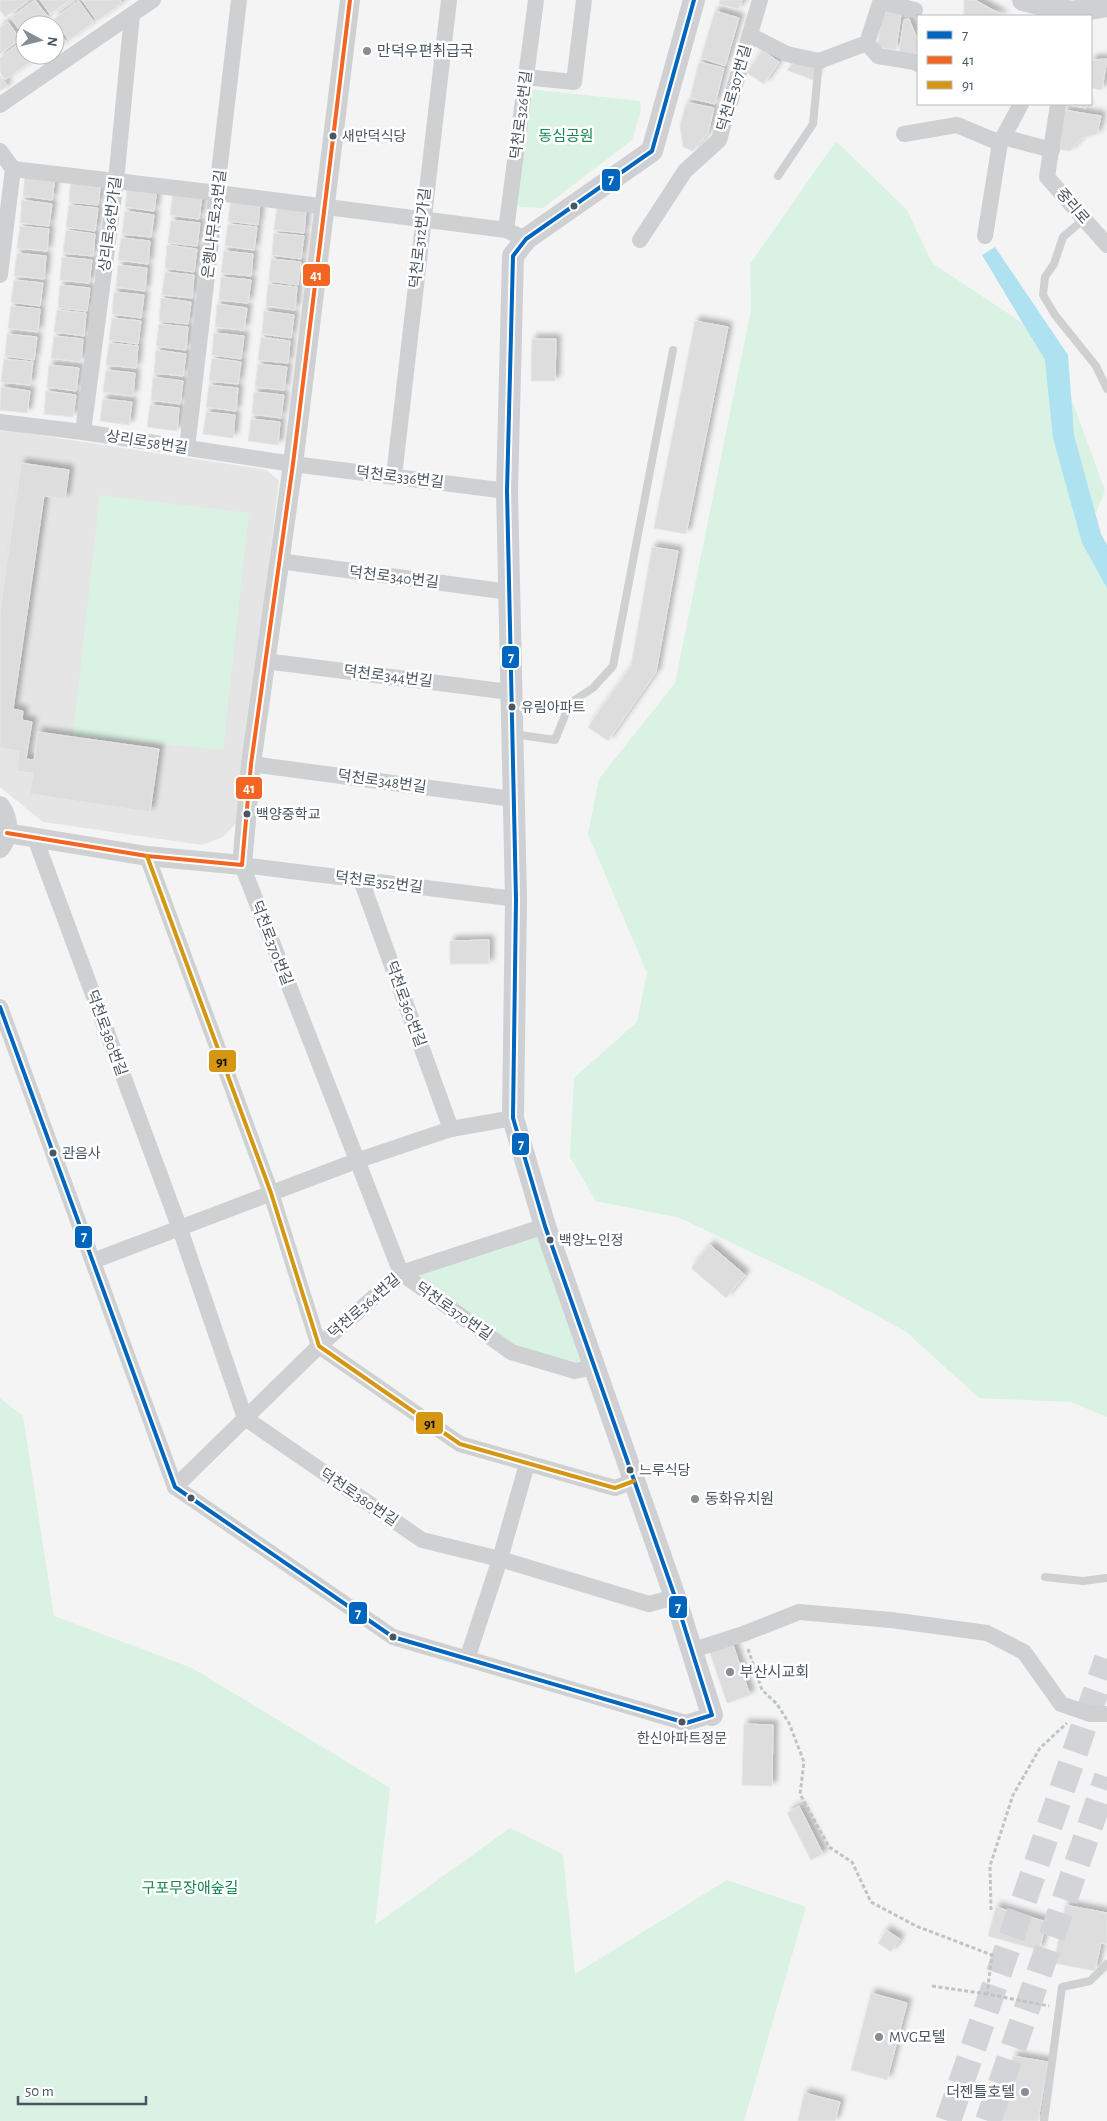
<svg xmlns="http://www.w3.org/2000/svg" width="1107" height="2121" viewBox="0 0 1107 2121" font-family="'Alegreya Sans','Noto Sans KR',sans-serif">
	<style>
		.education { fill: #e6e5e6 }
		.green { fill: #d9f2e3 }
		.water { fill: #aee2f0 }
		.building { fill: #ddddde; stroke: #e5e6e7; filter: url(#shadow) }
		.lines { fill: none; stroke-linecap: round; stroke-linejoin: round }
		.trunk-tunnel { stroke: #d2d4d7; stroke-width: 26; stroke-dasharray: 26 13; stroke-linecap: butt }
		.path { stroke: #bcc7c4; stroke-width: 3; stroke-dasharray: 4 2.5; stroke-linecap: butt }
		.service { stroke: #ced0d2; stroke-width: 8 }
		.minor { stroke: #ced0d2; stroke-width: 16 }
		.tertiary { stroke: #ced0d2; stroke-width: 20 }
		.secondary { stroke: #ced0d4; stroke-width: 22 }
		.bus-1-casing { stroke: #fff; stroke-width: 8 }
		.bus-2-casing { stroke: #fff; stroke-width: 8 }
		.bus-3-casing { stroke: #fff; stroke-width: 8 }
		.bus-1 { stroke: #0065bd; stroke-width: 4 }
		.bus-2 { stroke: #f26522; stroke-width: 4 }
		.bus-3 { stroke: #d49613; stroke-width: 4 }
		.poi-dot { fill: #868d94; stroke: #fff; stroke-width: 2 }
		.bus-dot { fill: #4a5661; stroke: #fff; stroke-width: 2 }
		.labels { text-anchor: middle; stroke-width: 5; stroke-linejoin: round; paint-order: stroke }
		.bus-label { font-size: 14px; fill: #4a5661; stroke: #fff; text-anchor: start }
		.poi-label { font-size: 15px; fill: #4a5661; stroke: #fff; text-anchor: start }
		.street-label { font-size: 15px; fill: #4a5661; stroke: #fff }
		.park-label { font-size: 15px; fill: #17864f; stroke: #fff }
		.line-badge { stroke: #fff; stroke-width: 2 }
		.badge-label { font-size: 14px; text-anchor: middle; font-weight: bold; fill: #fff }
		.pale-badge-label { font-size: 14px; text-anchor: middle; font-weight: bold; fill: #111 }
	</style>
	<defs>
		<filter id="shadow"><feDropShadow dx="4.5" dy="-4.5" stdDeviation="2.5" flood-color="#0004"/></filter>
	</defs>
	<rect width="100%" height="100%" fill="#f4f4f4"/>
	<!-- education -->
	<polygon class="education" points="5,430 267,470 279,481 237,822 223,837 202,845 43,822 0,787 0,431"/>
	<!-- green -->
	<g class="green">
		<polygon points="528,89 640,101 641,110 632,140 543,208 519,207 515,198"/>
		<polygon points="836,141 907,210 932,263 1051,342 1105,491 1090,527 1107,546 1107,1417 1071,1402 979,1398 905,1331 828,1289 680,1218 596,1201 570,1157 574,1078 637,1022 647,973 588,834 599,779 675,683 751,310 750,264"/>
		<polygon points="100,495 249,513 223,750 73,735"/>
		<polygon points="543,1233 589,1363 571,1367 511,1349 409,1276"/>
		<polygon points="0,1398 23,1416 54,1616 192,1668 390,1788 375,1925 510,1828 563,1854 575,1974 727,1880 806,1907 744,2121 0,2121"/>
	</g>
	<!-- water -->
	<polygon class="water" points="995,247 1068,355 1074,435 1101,534 1107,545 1107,588 1082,543 1053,438 1045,360 982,255"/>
	<!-- building -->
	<g class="building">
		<polygon points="0,0 29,0 5,17 0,10"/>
		<polygon points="35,0 48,17 37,25 25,25 25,33 23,35 11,18"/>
		<polygon points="40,0 70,0 50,14"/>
		<polygon points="82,0 120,0 122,3 97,21"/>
		<polygon points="720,0 742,0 739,9 719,4"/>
		<polygon points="964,0 975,0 1004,16 964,16"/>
		<polygon points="79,1 94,22 69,40 54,19"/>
		<polygon points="715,11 739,18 725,66 701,58"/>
		<polygon points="887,11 901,14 896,50 877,47 882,17"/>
		<polygon points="909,19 918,41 915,55 899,52 904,20"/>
		<polygon points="8,22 20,39 0,54 0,28"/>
		<polygon points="55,27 66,42 55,49"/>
		<polygon points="18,44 30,62 5,80 0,72 0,58"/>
		<polygon points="762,50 779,62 764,84 747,73"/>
		<polygon points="1107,59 1102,90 1091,88 1091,60"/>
		<polygon points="795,61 818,69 813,80 787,70"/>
		<polygon points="699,62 724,68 715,104 690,98"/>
		<polygon points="0,76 7,86 0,91"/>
		<polygon points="690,103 714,108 708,133 693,151 683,147 680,126 686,104"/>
		<polygon points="1069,104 1087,104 1086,108 1069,105"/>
		<polygon points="1064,110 1101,116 1097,134 1082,138 1070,151 1057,149"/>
		<polygon points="25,174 55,177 52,200 23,196"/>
		<polygon points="71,179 101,182 98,205 69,202"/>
		<polygon points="128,185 157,188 154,211 125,207"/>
		<polygon points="173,193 202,196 199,219 170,215"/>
		<polygon points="231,199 260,202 258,225 228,221"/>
		<polygon points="22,200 52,204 49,226 20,223"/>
		<polygon points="69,205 98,208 95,231 66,227"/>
		<polygon points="277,207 306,210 304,233 274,230"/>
		<polygon points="125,211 154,215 151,237 122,234"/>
		<polygon points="171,220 200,223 197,246 168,243"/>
		<polygon points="228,224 257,227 254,250 225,246"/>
		<polygon points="20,226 49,229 47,251 17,248"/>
		<polygon points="66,230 95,234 93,256 63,253"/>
		<polygon points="274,233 304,236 301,259 272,255"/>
		<polygon points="121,238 150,241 148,264 118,260"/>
		<polygon points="167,245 197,249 194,272 165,268"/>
		<polygon points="224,251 253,254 251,276 221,273"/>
		<polygon points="17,253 46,256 44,279 14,276"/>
		<polygon points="62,257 92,260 89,283 60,280"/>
		<polygon points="271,259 301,262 298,285 269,281"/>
		<polygon points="118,265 147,268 145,291 116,287"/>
		<polygon points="165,272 194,275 192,298 162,295"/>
		<polygon points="221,277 251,280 248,303 219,300"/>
		<polygon points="14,280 43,283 40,306 11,302"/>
		<polygon points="268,284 297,287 295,310 266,306"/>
		<polygon points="60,285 90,288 87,311 58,308"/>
		<polygon points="114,292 144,295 141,318 112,314"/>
		<polygon points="161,298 191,302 188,324 159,321"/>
		<polygon points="217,304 247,308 244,330 215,327"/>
		<polygon points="11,306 40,309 38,332 8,328"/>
		<polygon points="57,310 86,313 84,336 54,332"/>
		<polygon points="264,311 294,315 291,338 262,334"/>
		<polygon points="112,318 141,321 138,344 109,340"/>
		<polygon points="695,321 728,327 686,534 654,528"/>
		<polygon points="159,324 188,327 186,350 156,346"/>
		<polygon points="214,333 244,336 241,359 212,355"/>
		<polygon points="7,334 37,337 34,360 5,356"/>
		<polygon points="54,336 83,339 81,362 51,358"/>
		<polygon points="261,337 290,341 288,363 258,360"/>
		<polygon points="532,339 556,339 555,381 531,381"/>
		<polygon points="109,343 138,346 136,368 106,365"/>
		<polygon points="156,350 186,354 183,376 154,373"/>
		<polygon points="212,358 241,362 238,384 209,381"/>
		<polygon points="4,359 33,362 30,385 1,382"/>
		<polygon points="258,364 287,367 284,390 255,387"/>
		<polygon points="49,365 79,368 76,391 47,387"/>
		<polygon points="106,370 135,373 133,396 103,392"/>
		<polygon points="153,377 183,381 180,404 151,400"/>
		<polygon points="209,385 238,388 236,411 206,407"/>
		<polygon points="1,387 30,391 27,413 0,410"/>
		<polygon points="46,391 76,395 73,417 44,414"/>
		<polygon points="254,392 284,395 281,418 252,414"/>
		<polygon points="103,399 132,402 129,425 100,421"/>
		<polygon points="150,405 179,408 177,431 147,427"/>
		<polygon points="206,412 235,415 233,438 203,434"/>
		<polygon points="251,419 280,422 278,445 248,441"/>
		<polygon points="21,463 69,470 65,499 44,496 13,709 23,711 22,720 32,722 26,759 34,760 38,732 159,749 150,812 30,794 33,773 17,771 19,751 0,748 0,612"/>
		<polygon points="652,547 678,551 656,672 608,741 588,727 631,666"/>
		<polygon points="489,940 489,964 450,964 450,941"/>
		<polygon points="710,1245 745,1275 726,1298 691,1268"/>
		<polygon points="732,1642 750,1695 727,1703 709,1650"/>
		<polygon points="744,1724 773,1725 772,1786 742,1785"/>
		<polygon points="799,1806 823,1854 811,1860 787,1813"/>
		<polygon points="1065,1905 1107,1913 1107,1944 1101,1943 1095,1971 1054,1963"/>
		<polygon points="996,1907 1047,1922 1039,1950 988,1936"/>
		<polygon points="886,1930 900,1939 891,1952 878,1943"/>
		<polygon points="871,1993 907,2003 887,2080 851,2070"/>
		<polygon points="1013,2056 1048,2062 1038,2121 1001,2121"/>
		<polygon points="804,2093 840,2102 835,2121 798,2121"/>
	</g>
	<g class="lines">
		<!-- trunk-tunnel -->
		<g class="trunk-tunnel">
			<polyline points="948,2121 1107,1659"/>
			<polyline points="988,2121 1107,1777"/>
		</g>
		<!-- path -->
		<g class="path">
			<polyline points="748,1649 762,1690 777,1704 789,1723 804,1762 800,1794 829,1847 852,1862 871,1902 916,1926 992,1955 987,1994 1049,2006"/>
			<polyline points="991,1910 990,1866 1013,1795 1040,1748 1067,1723"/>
			<polyline points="932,1986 987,1994"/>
		</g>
		<!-- service -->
		<g class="service">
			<polyline points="778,176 813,124 819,61"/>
			<polyline points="1084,219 1063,237 1054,264 1045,277 1043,295 1055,315 1096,366 1107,389"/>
			<polyline points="513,734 555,740 570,703 593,688 613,666 673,350"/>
			<polyline points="1045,1577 1083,1581 1107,1578"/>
			<polyline points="1044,2121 1062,1987 1090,1981 1107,1964"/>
		</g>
		<!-- minor -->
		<g class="minor">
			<polyline points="881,2 915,10"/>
			<polyline points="750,35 787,54 819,61 867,43 881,0"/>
			<polyline points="867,43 878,56 915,62 918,64"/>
			<polyline points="525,77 574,82 584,0"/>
			<polyline points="1058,104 1047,177 1107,245"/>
			<polyline points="0,105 153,0"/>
			<polyline points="904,134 957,125 1000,143"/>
			<polyline points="1003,137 1052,150"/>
			<polyline points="0,151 13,169 0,275"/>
			<polyline points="13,169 218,193 506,230 526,239"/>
			<polyline points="506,230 536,0"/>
			<polyline points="985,236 1000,143 1021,104"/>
			<polyline points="640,240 685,171 719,140 760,0"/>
			<polyline points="0,422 83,432 293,464 507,491"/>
			<polyline points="83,432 116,181 132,15"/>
			<polyline points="187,448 239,0"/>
			<polyline points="394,476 449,0"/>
			<polyline points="279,561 509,592"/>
			<polyline points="265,661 510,692"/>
			<polyline points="251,764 513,799"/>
			<polyline points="35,838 180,1229 245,1418 422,1540 500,1559 649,1604 675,1597"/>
			<polyline points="147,856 271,1193 319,1346 460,1444 615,1488 634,1481"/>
			<polyline points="361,880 451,1129"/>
			<polyline points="516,899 242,865 401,1273 511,1352 575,1371 595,1367"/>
			<polyline points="0,1007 175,1487 393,1637 686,1723 712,1715"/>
			<polyline points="93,1261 356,1161 451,1129 513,1118"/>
			<polyline points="175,1487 319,1346 401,1273 545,1226"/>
			<polyline points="693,1650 743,1634 799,1612 891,1620 987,1633 1024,1652 1061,1704 1090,1714 1107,1714"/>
			<polyline points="467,1659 500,1559 527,1464"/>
		</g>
		<!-- tertiary -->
		<g class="tertiary">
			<path d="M0,806c9,13 10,29 0,42"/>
			<polyline points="7,833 147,856 242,865 251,764 293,464 350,0"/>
		</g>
		<!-- secondary -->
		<g class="secondary">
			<polyline points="694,0 652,151 526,239 513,256 507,491 516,899 513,1118 545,1226 675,1597 712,1715"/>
			<polyline points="1023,0 1071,12 1107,6"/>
		</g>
		<!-- bus-1 casing -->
		<g class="bus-1-casing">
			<polyline id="bus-1" points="0,1007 175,1487 393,1637 686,1723 712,1715 675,1597 545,1226 513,1118 516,899 507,491 513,256 526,239 652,151 694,0"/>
		</g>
		<!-- bus-2 casing -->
		<g class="bus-2-casing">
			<polyline id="bus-2" points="7,833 147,856 242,865 251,764 293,464 350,0"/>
		</g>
		<!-- bus-3 casing -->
		<g class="bus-3-casing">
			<polyline id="bus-3" points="147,856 271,1193 319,1346 460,1444 615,1488 634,1481"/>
		</g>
		<!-- bus-1 -->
		<use href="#bus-1" class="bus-1"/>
		<!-- bus-2 -->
		<use href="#bus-2" class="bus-2"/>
		<!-- bus-3 -->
		<use href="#bus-3" class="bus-3"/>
	</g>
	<!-- markers -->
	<g class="poi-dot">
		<circle cx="367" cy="51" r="5"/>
		<circle cx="695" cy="1499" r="5"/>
		<circle cx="730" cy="1672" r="5"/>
		<circle cx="879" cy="2037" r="5"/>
		<circle cx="1025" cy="2092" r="5"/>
	</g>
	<g class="bus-dot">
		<circle cx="333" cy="136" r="4.5"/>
		<circle cx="574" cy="206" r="4.5"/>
		<circle cx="512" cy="707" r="4.5"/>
		<circle cx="247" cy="814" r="4.5"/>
		<circle cx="53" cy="1153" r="4.5"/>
		<circle cx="550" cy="1240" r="4.5"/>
		<circle cx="630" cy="1470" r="4.5"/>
		<circle cx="191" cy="1498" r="4.5"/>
		<circle cx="393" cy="1637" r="4.5"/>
		<circle cx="682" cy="1722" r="4.5"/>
	</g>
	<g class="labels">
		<!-- bus labels -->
		<g class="bus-label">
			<text x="342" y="141">새만덕식당</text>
			<text x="521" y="712">유림아파트</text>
			<text x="256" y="819">백양중학교</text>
			<text x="62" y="1158">관음사</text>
			<text x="559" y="1245">백양노인정</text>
			<text x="639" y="1475">느루식당</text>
			<text x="682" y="1743" text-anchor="middle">한신아파트정문</text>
		</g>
		<!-- poi labels -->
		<g class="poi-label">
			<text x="377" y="56">만덕우편취급국</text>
			<text x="705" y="1504">동화유치원</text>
			<text x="740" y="1677">부산시교회</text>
			<text x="889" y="2042">MVG모텔</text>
			<text x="1015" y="2097" text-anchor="end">더젠틀호텔</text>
		</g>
		<!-- street labels -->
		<g class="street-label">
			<text transform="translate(734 88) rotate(-74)" y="5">덕천로307번길</text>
			<text transform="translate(521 115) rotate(-83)" y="5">덕천로326번길</text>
			<text transform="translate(1073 206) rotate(49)" y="5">중리로</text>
			<text transform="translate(110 224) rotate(-83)" y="5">상리로36번가길</text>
			<text transform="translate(214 224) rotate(-83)" y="5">은행나무로23번길</text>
			<text transform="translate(420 238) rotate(-84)" y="5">덕천로312번가길</text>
			<text transform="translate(147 442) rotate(9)" y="5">상리로58번길</text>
			<text transform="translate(400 477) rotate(7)" y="5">덕천로336번길</text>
			<text transform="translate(394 577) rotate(7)" y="5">덕천로340번길</text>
			<text transform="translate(388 676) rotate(7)" y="5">덕천로344번길</text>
			<text transform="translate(382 781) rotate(8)" y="5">덕천로348번길</text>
			<text transform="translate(379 882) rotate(7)" y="5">덕천로352번길</text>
			<text transform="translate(272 943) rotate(69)" y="5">덕천로370번길</text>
			<text transform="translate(406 1004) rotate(70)" y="5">덕천로360번길</text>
			<text transform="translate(107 1033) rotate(70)" y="5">덕천로380번길</text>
			<text transform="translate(364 1306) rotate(-41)" y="5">덕천로364번길</text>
			<text transform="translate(454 1311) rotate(35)" y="5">덕천로370번길</text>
			<text transform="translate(359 1497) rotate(34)" y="5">덕천로380번길</text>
		</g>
		<!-- park labels -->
		<g class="park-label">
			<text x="566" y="141">동심공원</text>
			<text x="190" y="1893">구포무장애숲길</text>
		</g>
	</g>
	<g class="line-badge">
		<rect x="601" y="168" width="20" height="24" rx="5" fill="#0065bd"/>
		<rect x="302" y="263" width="29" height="24" rx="5" fill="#f26522"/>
		<rect x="501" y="645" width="19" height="24" rx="5" fill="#0065bd"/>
		<rect x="235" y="776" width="28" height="24" rx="5" fill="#f26522"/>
		<rect x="208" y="1049" width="29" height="24" rx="5" fill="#d49613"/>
		<rect x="511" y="1132" width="19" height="24" rx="5" fill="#0065bd"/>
		<rect x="74" y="1225" width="19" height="24" rx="5" fill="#0065bd"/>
		<rect x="415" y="1411" width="29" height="24" rx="5" fill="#d49613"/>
		<rect x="668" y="1595" width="20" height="24" rx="5" fill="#0065bd"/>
		<rect x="348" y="1601" width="20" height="24" rx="5" fill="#0065bd"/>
	</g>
	<g class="badge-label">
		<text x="611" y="184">7</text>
		<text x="316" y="280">41</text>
		<text x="511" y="662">7</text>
		<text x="249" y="793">41</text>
		<text x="521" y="1149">7</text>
		<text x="84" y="1241">7</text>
		<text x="678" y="1612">7</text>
		<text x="358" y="1618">7</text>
	</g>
	<g class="pale-badge-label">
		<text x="222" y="1066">91</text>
		<text x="430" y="1428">91</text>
	</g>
	<!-- legend -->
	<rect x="917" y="15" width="175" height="90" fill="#ffffff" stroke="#b7bbc0"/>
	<rect x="927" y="31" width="25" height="8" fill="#0065bd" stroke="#b7bbc0"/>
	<text x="962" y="40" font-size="15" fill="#4a5661">7</text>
	<rect x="927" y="56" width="25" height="8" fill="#f26522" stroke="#b7bbc0"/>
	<text x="962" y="65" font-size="15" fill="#4a5661">41</text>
	<rect x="927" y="81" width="25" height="8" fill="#d49613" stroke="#b7bbc0"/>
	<text x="962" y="90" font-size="15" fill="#4a5661">91</text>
	<!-- north arrow -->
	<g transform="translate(40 40) rotate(97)"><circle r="24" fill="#ffffff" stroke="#b7bbc0"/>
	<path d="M0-4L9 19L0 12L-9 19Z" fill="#868d94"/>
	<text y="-8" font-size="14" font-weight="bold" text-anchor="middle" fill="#4a5661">N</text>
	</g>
	<!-- scale -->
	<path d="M18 2096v8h128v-8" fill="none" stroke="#4a5661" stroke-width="2.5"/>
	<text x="25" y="2096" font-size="15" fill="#4a5661" stroke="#ffffff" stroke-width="4" paint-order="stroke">50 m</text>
</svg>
